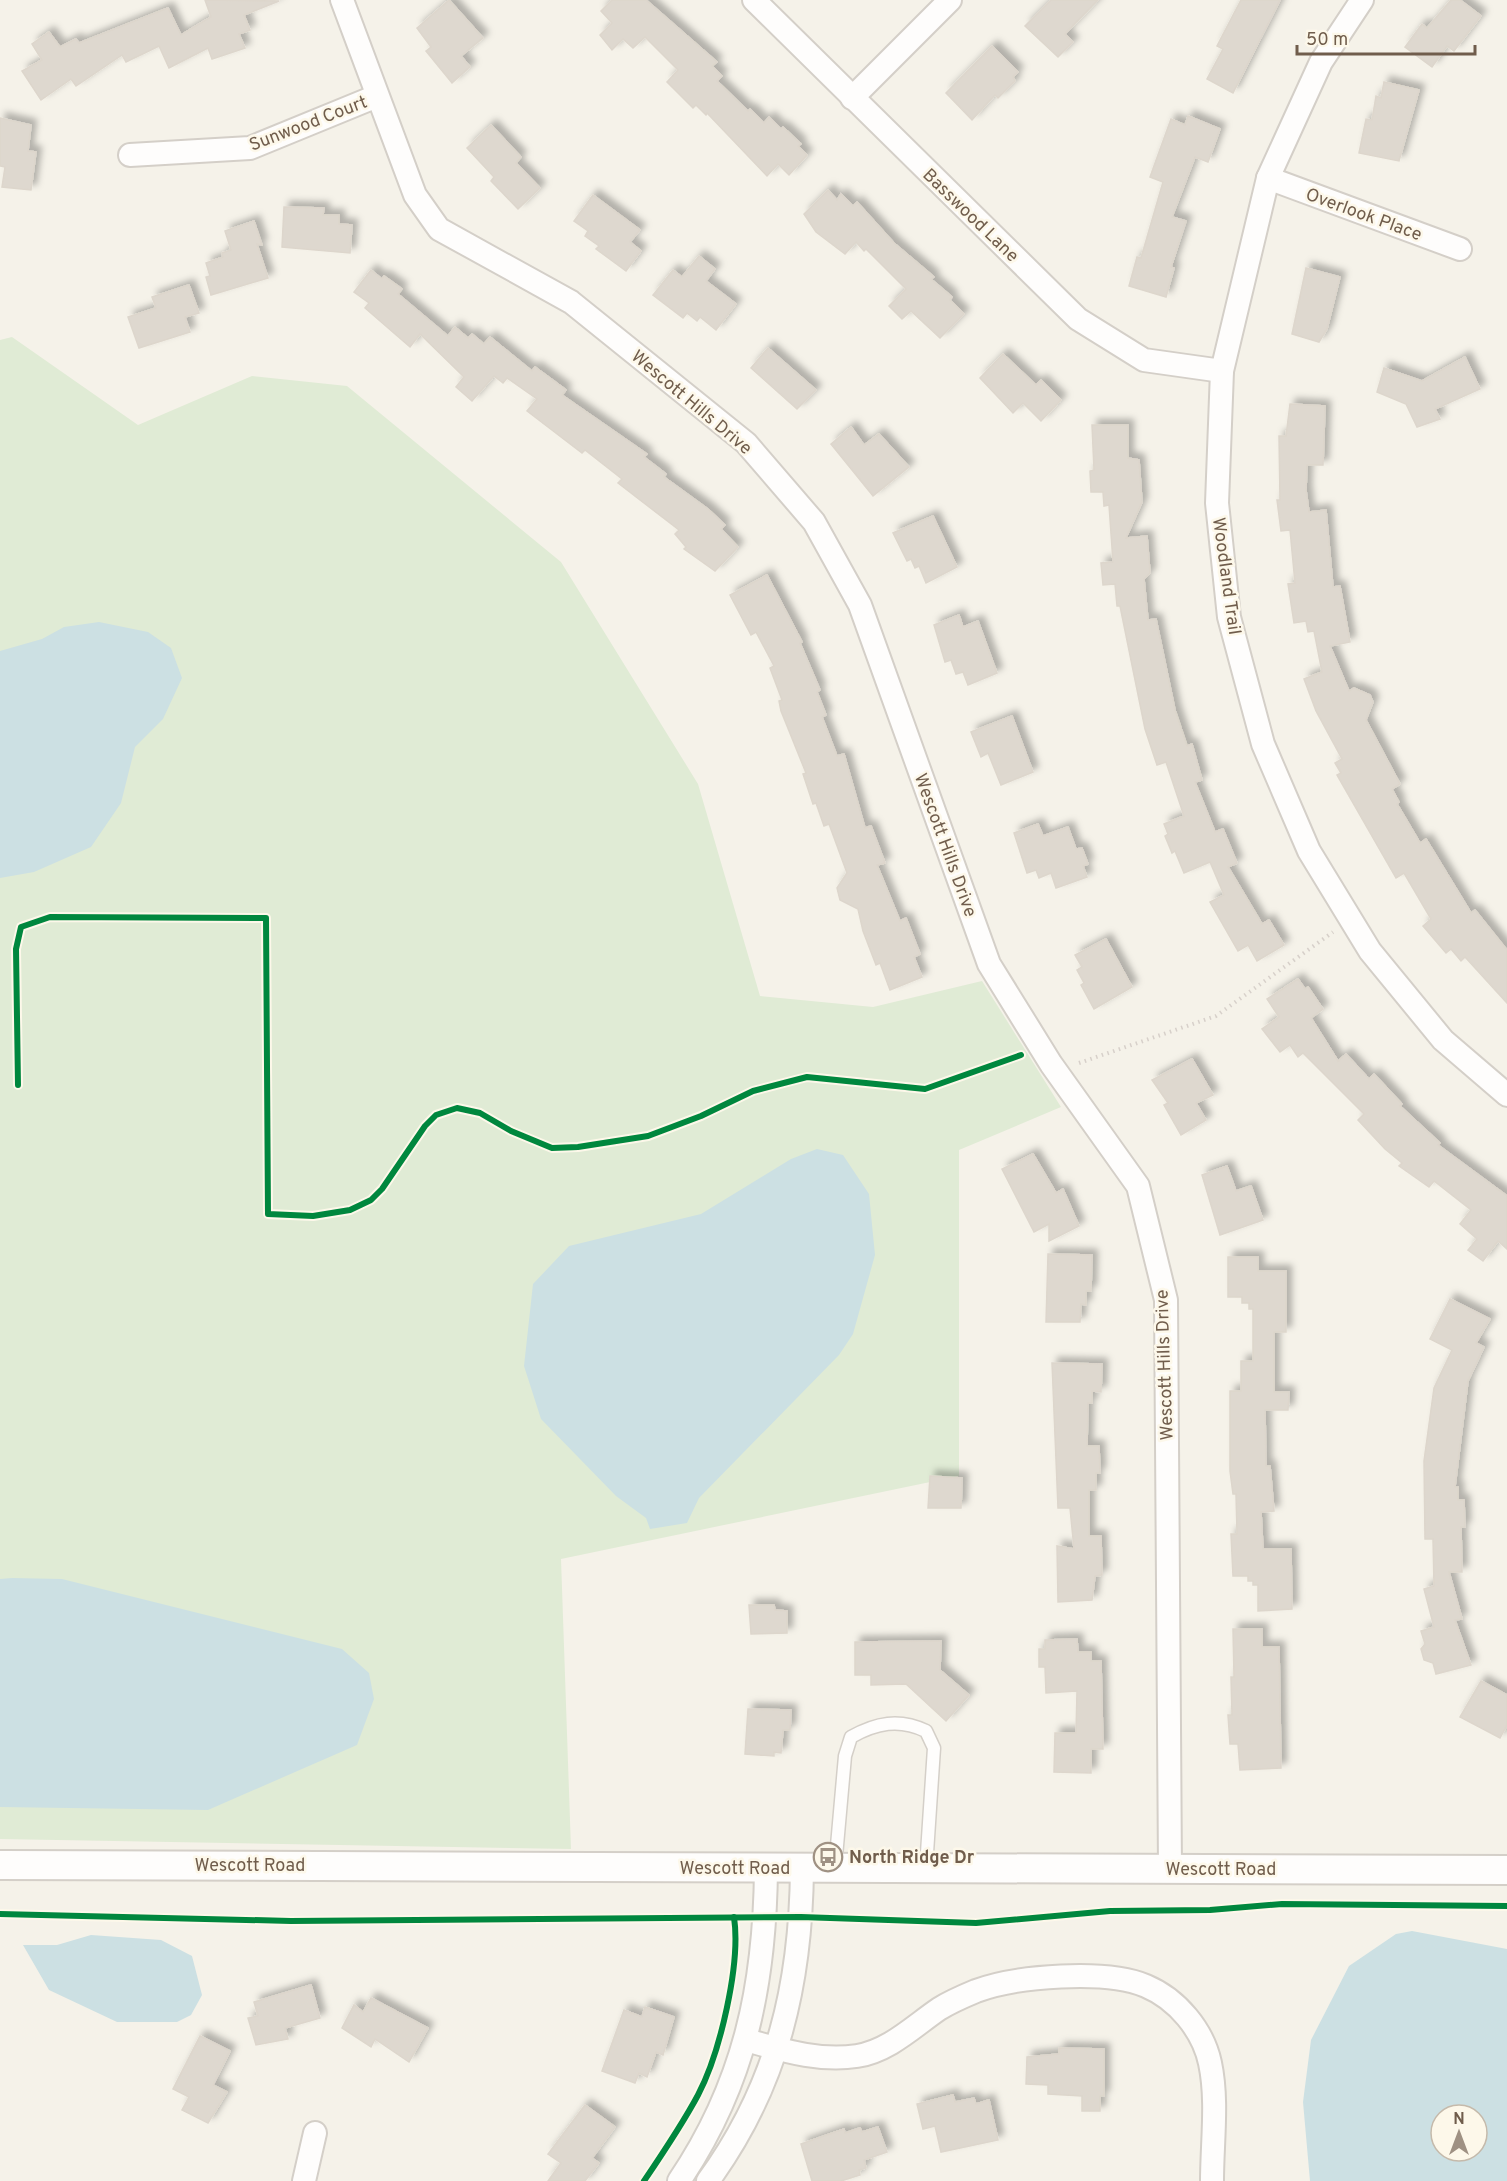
<svg xmlns="http://www.w3.org/2000/svg" width="1507" height="2181" viewBox="0 0 1507 2181" font-family="Overpass,sans-serif">
	<style>
		.green { fill: #e0ebd5 }
		.water { fill: #cce0e3; fill-rule: evenodd }
		.building { fill: #ded8cf; stroke: #ddd6cc; stroke-width: 1.5; filter: url(#shadow) }
		.lines { fill: none; stroke-linecap: round; stroke-linejoin: round }
		.service-casing { stroke: #d4cfc8; stroke-width: 15 }
		.minor-casing { stroke: #d4cfc8; stroke-width: 26 }
		.tertiary-casing { stroke: #d4cfc8; stroke-width: 32 }
		.path { stroke: #d7d0ca; stroke-width: 4; stroke-dasharray: 1.5 4.5; stroke-linecap: butt }
		.service { stroke: #fefdfc; stroke-width: 12 }
		.minor { stroke: #fefdfc; stroke-width: 22 }
		.tertiary { stroke: #fefdfc; stroke-width: 28 }
		.cycleway-casing { stroke: #fdf8ea; stroke-width: 10 }
		.cycleway { stroke: #00873e; stroke-width: 6 }
		.labels { text-anchor: middle; stroke-width: 5; stroke-linejoin: round; paint-order: stroke }
		.street-label { font-size: 18px; fill: #705d4c; stroke: #fdf8ea }
		.poi-label { font-size: 18px; font-weight: bold; fill: #705d4c; stroke: #fdf8ea; text-anchor: start }
	</style>
	<defs>
		<filter id="shadow"><feDropShadow dx="5.5" dy="-5.5" stdDeviation="3" flood-color="#0004"/></filter>
	</defs>
	<rect width="100%" height="100%" fill="#f5f2e9"/>
	<!-- green -->
	<polygon class="green" points="12,337 138,425 252,376 347,386 561,562 698,784 760,996 873,1007 982,981 1061,1107 959,1150 959,1476 561,1559 571,1849 0,1839 0,340"/>
	<!-- water -->
	<g class="water">
		<polygon points="99,622 148,632 171,648 182,678 163,719 135,747 121,803 91,847 34,872 0,878 0,651 42,639 64,627"/>
		<polygon points="817,1149 843,1155 869,1194 875,1255 853,1334 839,1355 699,1498 687,1523 650,1529 646,1518 616,1496 541,1419 524,1366 533,1284 569,1246 701,1214 791,1159"/>
		<polygon points="12,1578 62,1579 342,1649 369,1673 374,1699 357,1745 208,1810 0,1807 0,1579"/>
		<path d="M1412,1931l95,18v232h-197l-7,-79 8,-62 38,-74 47,-32zM1441,2115h36v36h-36z"/>
		<polygon points="91,1935 161,1940 192,1956 202,1995 191,2015 177,2022 117,2022 49,1990 23,1945 57,1945"/>
	</g>
	<!-- building -->
	<g class="building">
		<polygon points="205,0 279,1 244,15 250,30 239,34 245,48 212,59 208,48 169,68 159,46 126,62 122,55 76,86 71,79 41,100 22,71 42,60 32,44 49,32 60,47 76,39 79,43 168,8 181,35 211,17"/>
		<polygon points="449,0 483,38 461,56 470,67 452,83 426,51 431,47 417,28"/>
		<polygon points="612,0 646,0 717,62 712,66 722,76 717,81 748,111 750,109 764,123 769,117 781,129 783,127 801,144 798,146 807,155 789,175 778,164 767,176 707,113 706,115 696,105 693,108 667,82 678,70 645,37 633,48 623,39 612,50 600,35 612,23 601,11"/>
		<polygon points="1051,0 1098,0 1065,34 1073,42 1058,57 1025,26"/>
		<polygon points="1241,0 1280,0 1233,93 1207,79 1223,49 1217,46"/>
		<polygon points="1451,0 1460,0 1481,16 1454,51 1447,46 1432,67 1405,47 1422,24 1427,28"/>
		<polygon points="992,46 1018,72 1013,77 1015,81 998,98 995,95 972,120 946,93"/>
		<polygon points="1384,82 1419,90 1399,161 1359,153 1366,119 1372,120 1376,96 1381,98"/>
		<polygon points="1188,116 1220,129 1208,162 1195,157 1172,217 1186,221 1171,267 1174,268 1166,297 1129,286 1137,257 1141,258 1163,182 1150,177 1171,119 1185,125"/>
		<polygon points="0,118 31,125 28,151 36,152 31,190 2,187 5,167 0,166"/>
		<polygon points="491,125 521,157 516,163 540,188 518,209 491,181 494,177 467,148"/>
		<polygon points="828,190 837,200 841,194 853,206 857,202 894,243 934,277 931,279 952,297 950,300 964,314 940,338 911,311 902,319 889,306 906,289 866,249 864,251 856,242 845,254 816,232 804,214"/>
		<polygon points="593,195 640,230 630,242 641,251 626,271 596,249 599,246 585,236 588,231 574,221"/>
		<polygon points="284,207 324,208 323,215 339,215 339,224 352,225 350,253 282,247"/>
		<polygon points="254,221 262,245 257,244 268,278 211,295 206,277 210,276 206,263 223,257 222,253 231,250 225,231"/>
		<polygon points="699,256 715,269 706,281 736,304 716,330 700,317 697,321 687,313 683,318 653,295 673,270 682,277"/>
		<polygon points="1306,268 1340,277 1327,329 1319,342 1292,334"/>
		<polygon points="371,270 382,279 384,276 402,289 398,294 448,336 455,327 468,338 472,334 484,344 490,337 532,371 535,367 566,390 562,395 647,454 644,457 666,474 664,477 708,509 725,525 721,529 738,547 715,571 684,549 686,547 675,534 679,530 618,483 622,479 585,450 582,453 527,411 537,399 507,378 503,383 494,376 472,401 456,387 464,377 420,334 410,347 365,308 369,303 354,292"/>
		<polygon points="189,285 199,313 185,317 190,332 139,348 128,317 156,308 152,297"/>
		<polygon points="768,348 816,390 797,409 751,368"/>
		<polygon points="1003,354 1036,385 1041,380 1061,400 1041,421 1023,403 1013,413 980,378"/>
		<polygon points="1465,357 1480,389 1435,409 1440,419 1417,427 1406,404 1377,392 1384,368 1422,381"/>
		<polygon points="1290,404 1325,406 1323,465 1307,465 1306,490 1309,512 1326,510 1333,587 1340,586 1350,642 1330,646 1349,691 1354,688 1370,695 1373,702 1366,720 1400,784 1392,789 1399,802 1397,804 1420,843 1426,839 1471,913 1475,910 1507,950 1507,1003 1465,957 1461,961 1451,949 1446,953 1423,926 1431,919 1404,873 1396,878 1337,775 1341,773 1335,763 1342,759 1316,711 1304,679 1322,672 1314,631 1308,632 1306,621 1294,623 1288,584 1295,583 1290,530 1281,531 1277,500 1280,500 1279,436 1286,436"/>
		<polygon points="1092,425 1128,425 1128,458 1139,460 1142,502 1126,538 1147,536 1150,573 1144,579 1148,620 1156,619 1175,710 1187,746 1192,744 1202,780 1195,782 1215,832 1223,829 1237,863 1228,867 1262,924 1269,920 1284,945 1257,961 1248,945 1238,951 1210,902 1224,895 1210,862 1184,873 1175,851 1172,853 1165,836 1168,834 1164,824 1184,816 1166,762 1157,765 1145,729 1120,606 1117,606 1115,584 1103,585 1101,563 1113,562 1109,505 1104,506 1103,492 1091,492 1090,471 1094,470"/>
		<polygon points="851,427 864,445 879,434 909,467 873,496 831,444"/>
		<polygon points="933,516 957,567 926,583 919,566 915,568 911,559 907,561 893,533"/>
		<polygon points="767,575 802,642 800,643 820,690 817,692 826,715 822,717 837,756 844,754 865,828 871,826 885,863 877,865 900,921 906,918 920,954 914,957 922,977 890,990 880,963 876,965 863,931 858,909 840,900 837,888 847,873 829,824 824,826 816,803 813,804 803,774 806,773 781,711 779,701 782,700 770,668 774,666 756,632 751,635 730,595"/>
		<polygon points="959,615 963,627 978,621 997,673 968,685 963,672 956,674 951,660 945,662 934,625"/>
		<polygon points="1012,716 1033,772 1001,785 988,753 981,757 971,732"/>
		<polygon points="1038,824 1043,836 1068,827 1076,849 1082,848 1088,864 1083,866 1087,877 1056,888 1051,873 1039,878 1036,870 1027,873 1014,833"/>
		<polygon points="1106,939 1132,987 1094,1009 1081,985 1084,983 1077,970 1082,967 1075,955"/>
		<polygon points="1298,979 1305,989 1308,987 1323,1009 1311,1018 1338,1061 1346,1054 1369,1079 1374,1074 1402,1104 1400,1106 1440,1143 1438,1145 1507,1196 1507,1249 1498,1241 1483,1261 1468,1250 1477,1239 1460,1224 1471,1210 1434,1181 1429,1187 1399,1166 1402,1163 1385,1149 1358,1120 1364,1114 1303,1053 1298,1057 1290,1045 1280,1052 1262,1029 1279,1017 1267,999"/>
		<polygon points="1192,1059 1213,1095 1196,1103 1206,1120 1181,1135 1164,1105 1168,1103 1152,1080"/>
		<polygon points="1033,1154 1056,1193 1063,1189 1079,1226 1049,1241 1049,1224 1034,1232 1002,1169"/>
		<polygon points="1227,1166 1236,1191 1251,1186 1263,1220 1220,1235 1202,1175"/>
		<polygon points="1048,1254 1092,1255 1091,1291 1086,1291 1086,1305 1081,1304 1080,1322 1046,1322"/>
		<polygon points="1228,1257 1258,1257 1258,1271 1286,1271 1286,1332 1274,1332 1274,1392 1289,1392 1288,1410 1265,1410 1266,1466 1270,1466 1274,1511 1261,1512 1263,1549 1291,1549 1292,1609 1258,1611 1258,1585 1253,1585 1253,1581 1248,1581 1248,1576 1233,1576 1231,1534 1237,1534 1236,1494 1233,1494 1230,1471 1230,1391 1241,1391 1241,1361 1253,1361 1253,1309 1249,1309 1249,1303 1242,1303 1242,1297 1228,1297"/>
		<polygon points="1450,1299 1490,1319 1476,1343 1484,1347 1468,1381 1455,1487 1458,1487 1458,1500 1464,1500 1465,1527 1461,1527 1462,1572 1449,1572 1462,1619 1455,1620 1471,1665 1436,1674 1433,1663 1424,1660 1421,1649 1425,1644 1421,1631 1434,1627 1424,1589 1434,1586 1433,1539 1425,1539 1424,1461 1434,1388 1452,1350 1430,1339"/>
		<polygon points="1052,1363 1102,1364 1101,1392 1092,1391 1092,1403 1088,1403 1087,1446 1099,1446 1100,1473 1096,1473 1096,1490 1089,1490 1089,1536 1101,1536 1102,1575 1095,1576 1092,1600 1058,1602 1057,1546 1074,1549 1070,1508 1058,1508"/>
		<polygon points="930,1476 962,1478 961,1508 928,1508"/>
		<polygon points="749,1605 774,1605 775,1610 787,1611 787,1633 751,1634"/>
		<polygon points="1233,1629 1262,1629 1262,1647 1279,1647 1281,1768 1240,1770 1238,1744 1230,1744 1228,1715 1232,1715 1231,1677 1234,1677"/>
		<polygon points="1077,1639 1078,1652 1091,1652 1091,1661 1101,1661 1103,1749 1091,1749 1091,1773 1054,1772 1055,1733 1076,1733 1077,1691 1046,1693 1045,1667 1039,1667 1039,1649 1045,1649 1045,1640"/>
		<polygon points="941,1641 940,1670 969,1695 946,1721 906,1684 871,1685 871,1675 855,1675 855,1642"/>
		<polygon points="1481,1681 1507,1695 1507,1725 1500,1738 1460,1717"/>
		<polygon points="748,1709 791,1710 790,1730 783,1730 781,1753 774,1752 774,1756 745,1754"/>
		<polygon points="311,1985 320,2018 285,2028 288,2039 256,2045 248,2018 258,2016 254,2002"/>
		<polygon points="371,1998 428,2028 409,2062 375,2039 371,2047 342,2028 354,2005 363,2012"/>
		<polygon points="645,2007 674,2017 663,2055 656,2052 647,2077 639,2073 635,2083 602,2071 624,2010 642,2017"/>
		<polygon points="200,2036 230,2051 213,2085 227,2092 208,2123 182,2110 189,2097 173,2089"/>
		<polygon points="1059,2048 1104,2049 1104,2096 1100,2096 1100,2111 1082,2111 1082,2096 1048,2094 1048,2085 1026,2084 1027,2057 1059,2054"/>
		<polygon points="953,2095 955,2102 974,2098 976,2104 989,2100 998,2140 941,2152 935,2126 923,2129 917,2104"/>
		<polygon points="585,2105 615,2127 592,2158 599,2163 585,2181 548,2181 561,2163 548,2154"/>
		<polygon points="878,2127 887,2152 864,2160 866,2168 859,2170 860,2175 841,2181 812,2181 801,2144 844,2129 845,2133 860,2128 862,2132"/>
	</g>
	<g class="lines">
		<!-- service casing -->
		<g class="service-casing">
			<path id="service" d="M835,1868l10,-112 6,-19c25,-14 48,-19 75,-6l8,17 -8,120"/>
		</g>
		<!-- minor casing -->
		<g class="minor-casing">
			<g id="minor">
				<polyline points="342,0 415,195 439,229 571,302 746,443 814,522 860,605 989,964 1051,1064 1138,1186 1166,1300 1170,1869"/>
				<polyline points="754,0 1078,319 1144,360 1222,371"/>
				<polyline points="1362,0 1321,62 1268,178 1222,371 1217,503 1229,617 1263,744 1309,851 1370,951 1443,1040 1507,1095"/>
				<polyline points="852,98 950,0"/>
				<polyline points="130,155 250,148 377,96"/>
				<polyline points="1268,178 1460,249"/>
				<path d="M746,2040c36,10 73,22 111,16 32,-5 57,-30 82,-47 11,-7 25,-13 37,-18 40,-15 130,-22 170,-5 31,13 57,44 64,77 8,37 2,80 2,118"/>
				<polyline points="304,2181 315,2133"/>
				<path d="M679,2181c66,-98 86,-196 87,-313"/>
				<path d="M708,2181c70,-96 93,-197 94,-313"/>
			</g>
		</g>
		<!-- tertiary casing -->
		<g class="tertiary-casing">
			<polyline id="tertiary" points="0,1865 1507,1870"/>
		</g>
		<!-- path -->
		<polyline class="path" points="1079,1063 1216,1016 1333,932"/>
		<!-- service -->
		<use href="#service" class="service"/>
		<!-- minor -->
		<use href="#minor" class="minor"/>
		<!-- tertiary -->
		<use href="#tertiary" class="tertiary"/>
		<!-- cycleway casing -->
		<g class="cycleway-casing">
			<g id="cycleway">
				<polyline points="18,1085 16,949 21,927 50,917 266,918 268,1214 313,1216 350,1210 371,1200 382,1189 425,1126 436,1115 457,1108 480,1113 511,1131 552,1148 578,1147 648,1136 701,1116 753,1091 807,1077 925,1089 1021,1055"/>
				<polyline points="0,1914 291,1921 801,1917 976,1923 1110,1911 1210,1910 1282,1904 1507,1906"/>
				<path d="M644,2181c19,-28 38,-56 54,-86 22,-42 43,-131 36,-178"/>
			</g>
		</g>
		<!-- cycleway -->
		<use href="#cycleway" class="cycleway"/>
	</g>
	<!-- icons -->
	<defs>
		<g id="bus-ring" transform="scale(1.5)"><circle r="9.5" fill="#fdf8ea" stroke="#9f9183" stroke-width="1.5"/><path d="M-5-6H5V4H4V6H2V4H-2V6H-4V4H-5ZM-3.5-4V0h7V-4ZM-3.5 1.2v1.5H-2V1.2ZM2 1.2v1.5H3.5V1.2Z" fill="#9f9183"/></g>
	</defs>
	<g fill-rule="evenodd">
		<use href="#bus-ring" x="828" y="1857"/>
	</g>
	<g class="labels">
		<!-- street labels -->
		<g class="street-label">
			<text transform="translate(308 123) rotate(-21)" y="6">Sunwood Court</text>
			<text transform="translate(1364 214) rotate(20)" y="6">Overlook Place</text>
			<text transform="translate(971 215) rotate(44)" y="6">Basswood Lane</text>
			<text transform="translate(692 402) rotate(40)" y="6">Wescott Hills Drive</text>
			<text transform="translate(1227 576) rotate(82)" y="6">Woodland Trail</text>
			<text transform="translate(946 845) rotate(70)" y="6">Wescott Hills Drive</text>
			<text transform="translate(1164 1365) rotate(-92)" y="6">Wescott Hills Drive</text>
			<text x="250" y="1871">Wescott Road</text>
			<text x="735" y="1874">Wescott Road</text>
			<text x="1221" y="1875">Wescott Road</text>
		</g>
		<!-- poi labels -->
		<g class="poi-label">
			<text x="849" y="1863">North Ridge Dr</text>
		</g>
	</g>
	<!-- north arrow -->
	<g transform="translate(1459 2133)"><circle r="28" fill="#fdf8ea" stroke="#c5baab" stroke-width="1.5"/>
	<path d="M0-4.5L10 22L0 15L-10 22Z" fill="#9f9183"/>
	<text y="-9" font-size="16" font-weight="bold" text-anchor="middle" fill="#705d4c">N</text>
	</g>
	<!-- scale -->
	<path d="M1297 45v9h178v-9" fill="none" stroke="#705d4c" stroke-width="3"/>
	<text x="1306" y="45" font-size="18" fill="#705d4c" stroke="#fdf8ea" stroke-width="4.5" paint-order="stroke">50 m</text>
</svg>
